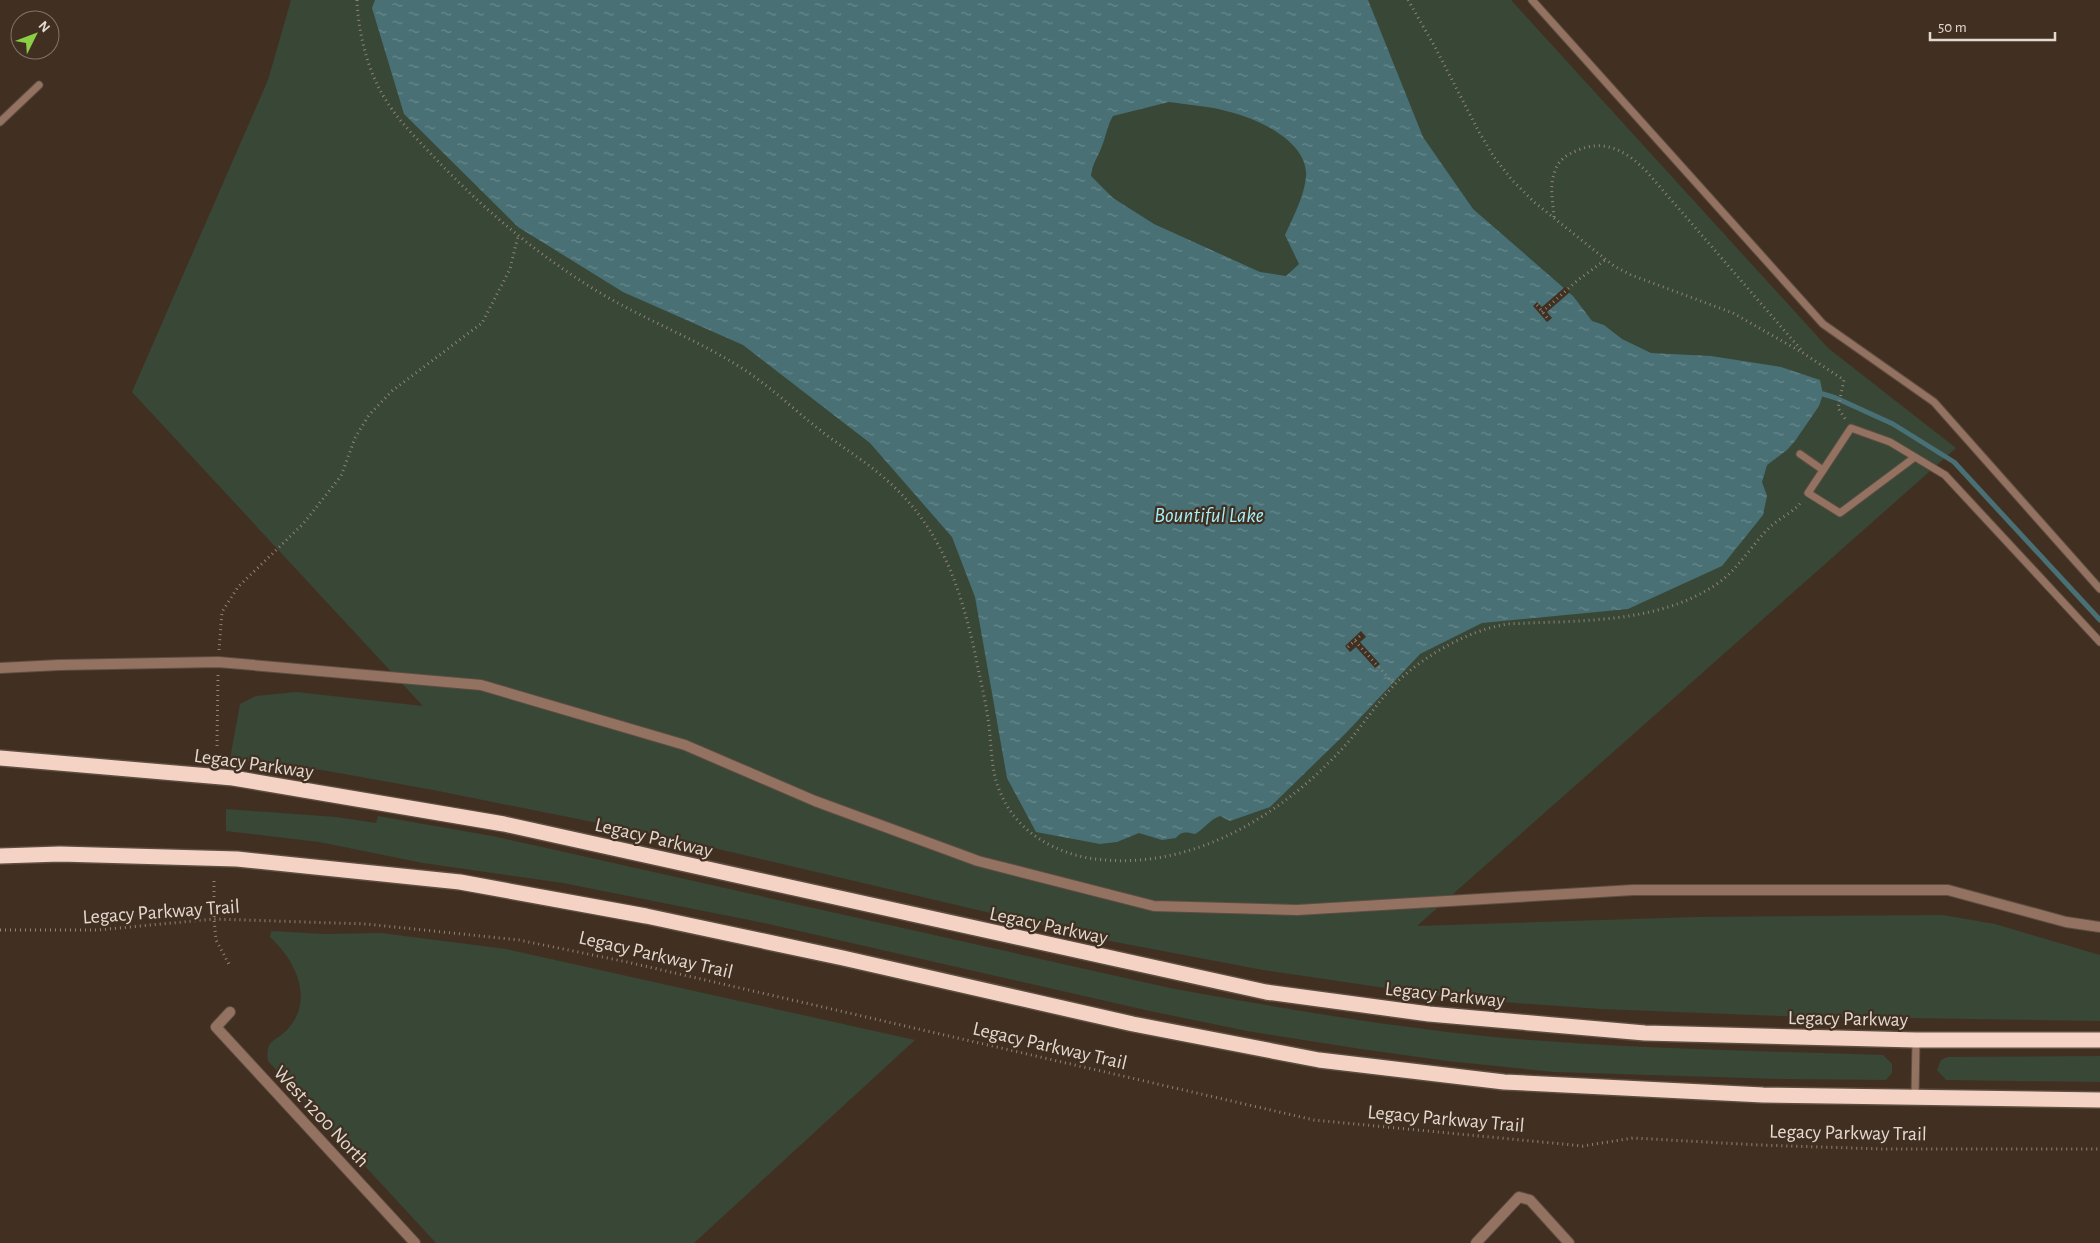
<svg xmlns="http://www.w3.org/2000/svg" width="2100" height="1243" viewBox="0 0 2100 1243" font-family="'Alegreya Sans',sans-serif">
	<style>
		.green { fill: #384736 }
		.water { fill: url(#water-ripples); fill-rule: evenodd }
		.pier { fill: #413022 }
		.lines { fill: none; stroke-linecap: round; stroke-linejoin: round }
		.stream { stroke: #487075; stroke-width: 5 }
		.service-casing { stroke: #5e4e41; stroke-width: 9 }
		.minor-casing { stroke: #5e4e41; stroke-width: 12 }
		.motorway-casing { stroke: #5e4e41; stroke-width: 18 }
		.path { stroke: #918377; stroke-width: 3; stroke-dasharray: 1 4; stroke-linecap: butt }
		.service { stroke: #937262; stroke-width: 7 }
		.minor { stroke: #937262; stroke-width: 10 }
		.motorway { stroke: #f4d3c4; stroke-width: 15 }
		.labels { text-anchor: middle; stroke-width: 4.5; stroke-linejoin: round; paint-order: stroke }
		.street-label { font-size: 20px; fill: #e3d9d0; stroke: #413022 }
		.water-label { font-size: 21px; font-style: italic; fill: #a5f1fa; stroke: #413022 }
	</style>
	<defs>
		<pattern id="water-ripples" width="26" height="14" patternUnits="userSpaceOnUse" patternTransform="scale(1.25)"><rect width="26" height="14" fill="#487075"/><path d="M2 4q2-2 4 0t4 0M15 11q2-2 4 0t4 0" fill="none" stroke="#6b8a8e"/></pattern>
	</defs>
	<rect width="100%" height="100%" fill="#413022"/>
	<!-- green -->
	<g class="green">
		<polygon points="291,0 1511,0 1828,348 1956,448 1417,926 1695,917 1943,915 1995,924 2100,955 2100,1021 1782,1016 1601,1009 1460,999 1263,970 1110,941 663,836 433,790 322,770 230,759 240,704 256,696 296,692 423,706 132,392 268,80"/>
		<path d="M226,809l110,8 40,6 2,-7 114,20 59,13 619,139c115,21 230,41 347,51 121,10 244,12 366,16l9,9v9l-6,7 -103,-1 -229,-7 -107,-11 -86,-12 -114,-18 -97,-20 -386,-88 -201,-40 -140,-20 -104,-21 -93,-11z"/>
		<path d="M271,931l55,3 55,-1 125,16 409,91 -221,203h-258l-168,-182c-3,-21 7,-19 19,-31 28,-30 9,-69 -17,-93z"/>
		<polygon points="2100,1056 2100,1082 1946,1080 1937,1070 1941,1060 1947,1057"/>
	</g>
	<!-- water -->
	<path class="water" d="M375,0h993l55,137 50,72 100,87 19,25 12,4 18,14 29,14 60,3 70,11 39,13 3,14 -4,12 -24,35 -8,9 -20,15 -5,17 5,14 -4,19 -41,51 -94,43 -146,14 -62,31 -74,79 -76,74 -40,14 -10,-5c-11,4 -16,13 -25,18 -8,-2 -14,-3 -19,4l-14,2 -23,-7 -22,9 -17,2 -64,-12 -29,-54 -32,-181 -23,-60 -82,-94 -127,-98 -120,-53 -105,-65 -114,-113 -32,-106zM1169,102c20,3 41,4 61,10 28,7 79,30 76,65 -2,20 -13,40 -21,58l14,29 -13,12 -26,-4 -106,-48 -41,-26 -22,-22c1,-12 7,-19 11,-30 4,-10 5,-20 11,-30z"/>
	<!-- pier -->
	<g class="pier">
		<polygon points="1565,287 1570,292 1547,312 1552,318 1547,322 1533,306 1537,302 1542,307"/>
		<polygon points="1361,631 1366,637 1360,642 1380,664 1375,668 1356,647 1350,652 1345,646"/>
	</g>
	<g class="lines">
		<!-- stream -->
		<polyline class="stream" points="1823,394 1836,398 1893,424 1954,462 2100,620"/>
		<!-- service casing -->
		<g class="service-casing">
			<g id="service">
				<polyline points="1532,0 1823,324 1934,402 2100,589"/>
				<polyline points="0,122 39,85"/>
				<polyline points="1800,454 1823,470"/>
				<polyline points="1915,457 1840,513 1808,493 1851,428 1890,442 1945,475 2100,642"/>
				<polyline points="1915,1097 1916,1040"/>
			</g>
		</g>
		<!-- minor casing -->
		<g class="minor-casing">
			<g id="minor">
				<polyline points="0,668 59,665 218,662 481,685 685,745 815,801 978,861 1154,906 1297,910 1633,890 1948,890 2066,922 2100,927"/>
				<polyline points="230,1012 216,1027 415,1243"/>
				<polyline points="1476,1243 1519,1197 1530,1200 1569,1243"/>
			</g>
		</g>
		<!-- motorway casing -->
		<g class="motorway-casing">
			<g id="motorway">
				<polyline points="0,758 233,778 504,824 1266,992 1429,1014 1645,1033 1916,1040 2100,1040"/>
				<polyline points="0,856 60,854 237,859 460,882 646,916 843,958 1133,1024 1319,1060 1504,1082 1763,1095 2100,1100"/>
			</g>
		</g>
		<!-- path -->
		<g class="path">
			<path d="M357,0c1,29 9,64 23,90 13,25 34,46 53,66 49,52 103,98 164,135 46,28 97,47 143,76 29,18 53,42 80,63 20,16 42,29 62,46 57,48 77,106 93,177 4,22 10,44 13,66 4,25 2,52 13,75 16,38 55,60 94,65 96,12 184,-42 247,-110 19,-21 34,-45 54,-66 29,-28 71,-52 111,-59 71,-4 154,1 214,-43 19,-15 31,-36 48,-53 10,-10 24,-15 32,-26"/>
			<polyline points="1408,0 1435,47 1479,132 1494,157 1512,180 1534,202 1614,266 1631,275 1733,313 1803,353 1844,380 1838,408 1846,420"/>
			<path d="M1554,217c-1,-15 -5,-31 1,-46 3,-10 11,-16 21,-20 28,-13 51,0 71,21l156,180"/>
			<polyline points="1537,305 1548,319"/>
			<polyline points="1542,312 1578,280 1605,260"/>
			<polyline points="1355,641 1395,685"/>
			<polyline points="1348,647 1361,635"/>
			<polyline points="219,650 222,612 238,587 303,524 341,476 355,438 369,415 392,391 482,323 510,269 518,236"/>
			<polyline points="217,746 218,674"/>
			<polyline points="214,881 214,919 216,940 230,966"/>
			<polyline points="0,930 98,930 214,919 366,924 519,940 627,962 1314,1120 1583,1146 1633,1138 1759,1145 1883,1149 2100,1149"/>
		</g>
		<!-- service -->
		<use href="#service" class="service"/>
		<!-- minor -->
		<use href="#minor" class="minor"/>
		<!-- motorway -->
		<use href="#motorway" class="motorway"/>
	</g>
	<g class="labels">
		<!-- street labels -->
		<g class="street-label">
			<text transform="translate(254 763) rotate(8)" y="7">Legacy Parkway</text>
			<text transform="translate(654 837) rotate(13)" y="7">Legacy Parkway</text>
			<text transform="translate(161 911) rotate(-4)" y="7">Legacy Parkway Trail</text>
			<text transform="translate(1049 925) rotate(12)" y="7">Legacy Parkway</text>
			<text transform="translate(656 954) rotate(13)" y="7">Legacy Parkway Trail</text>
			<text transform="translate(1445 994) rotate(6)" y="7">Legacy Parkway</text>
			<text transform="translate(1848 1018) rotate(1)" y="7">Legacy Parkway</text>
			<text transform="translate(1050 1045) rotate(13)" y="7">Legacy Parkway Trail</text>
			<text transform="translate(322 1116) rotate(47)" y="7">West 1200 North</text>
			<text transform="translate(1446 1118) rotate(5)" y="7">Legacy Parkway Trail</text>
			<text transform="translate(1848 1132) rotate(1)" y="7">Legacy Parkway Trail</text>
		</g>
		<!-- water labels -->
		<g class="water-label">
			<text x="1209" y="522">Bountiful Lake</text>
		</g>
	</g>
	<!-- north arrow -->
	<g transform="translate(35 35) rotate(48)"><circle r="24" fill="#413022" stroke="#827468"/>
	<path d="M0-4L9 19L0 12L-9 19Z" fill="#8cce45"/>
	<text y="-8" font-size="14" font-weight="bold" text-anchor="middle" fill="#e3d9d0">N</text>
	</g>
	<!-- scale -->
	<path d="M1930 32v8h125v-8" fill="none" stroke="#e3d9d0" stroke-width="2.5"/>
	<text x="1938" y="32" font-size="15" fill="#e3d9d0" stroke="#413022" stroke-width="4" paint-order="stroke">50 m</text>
</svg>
